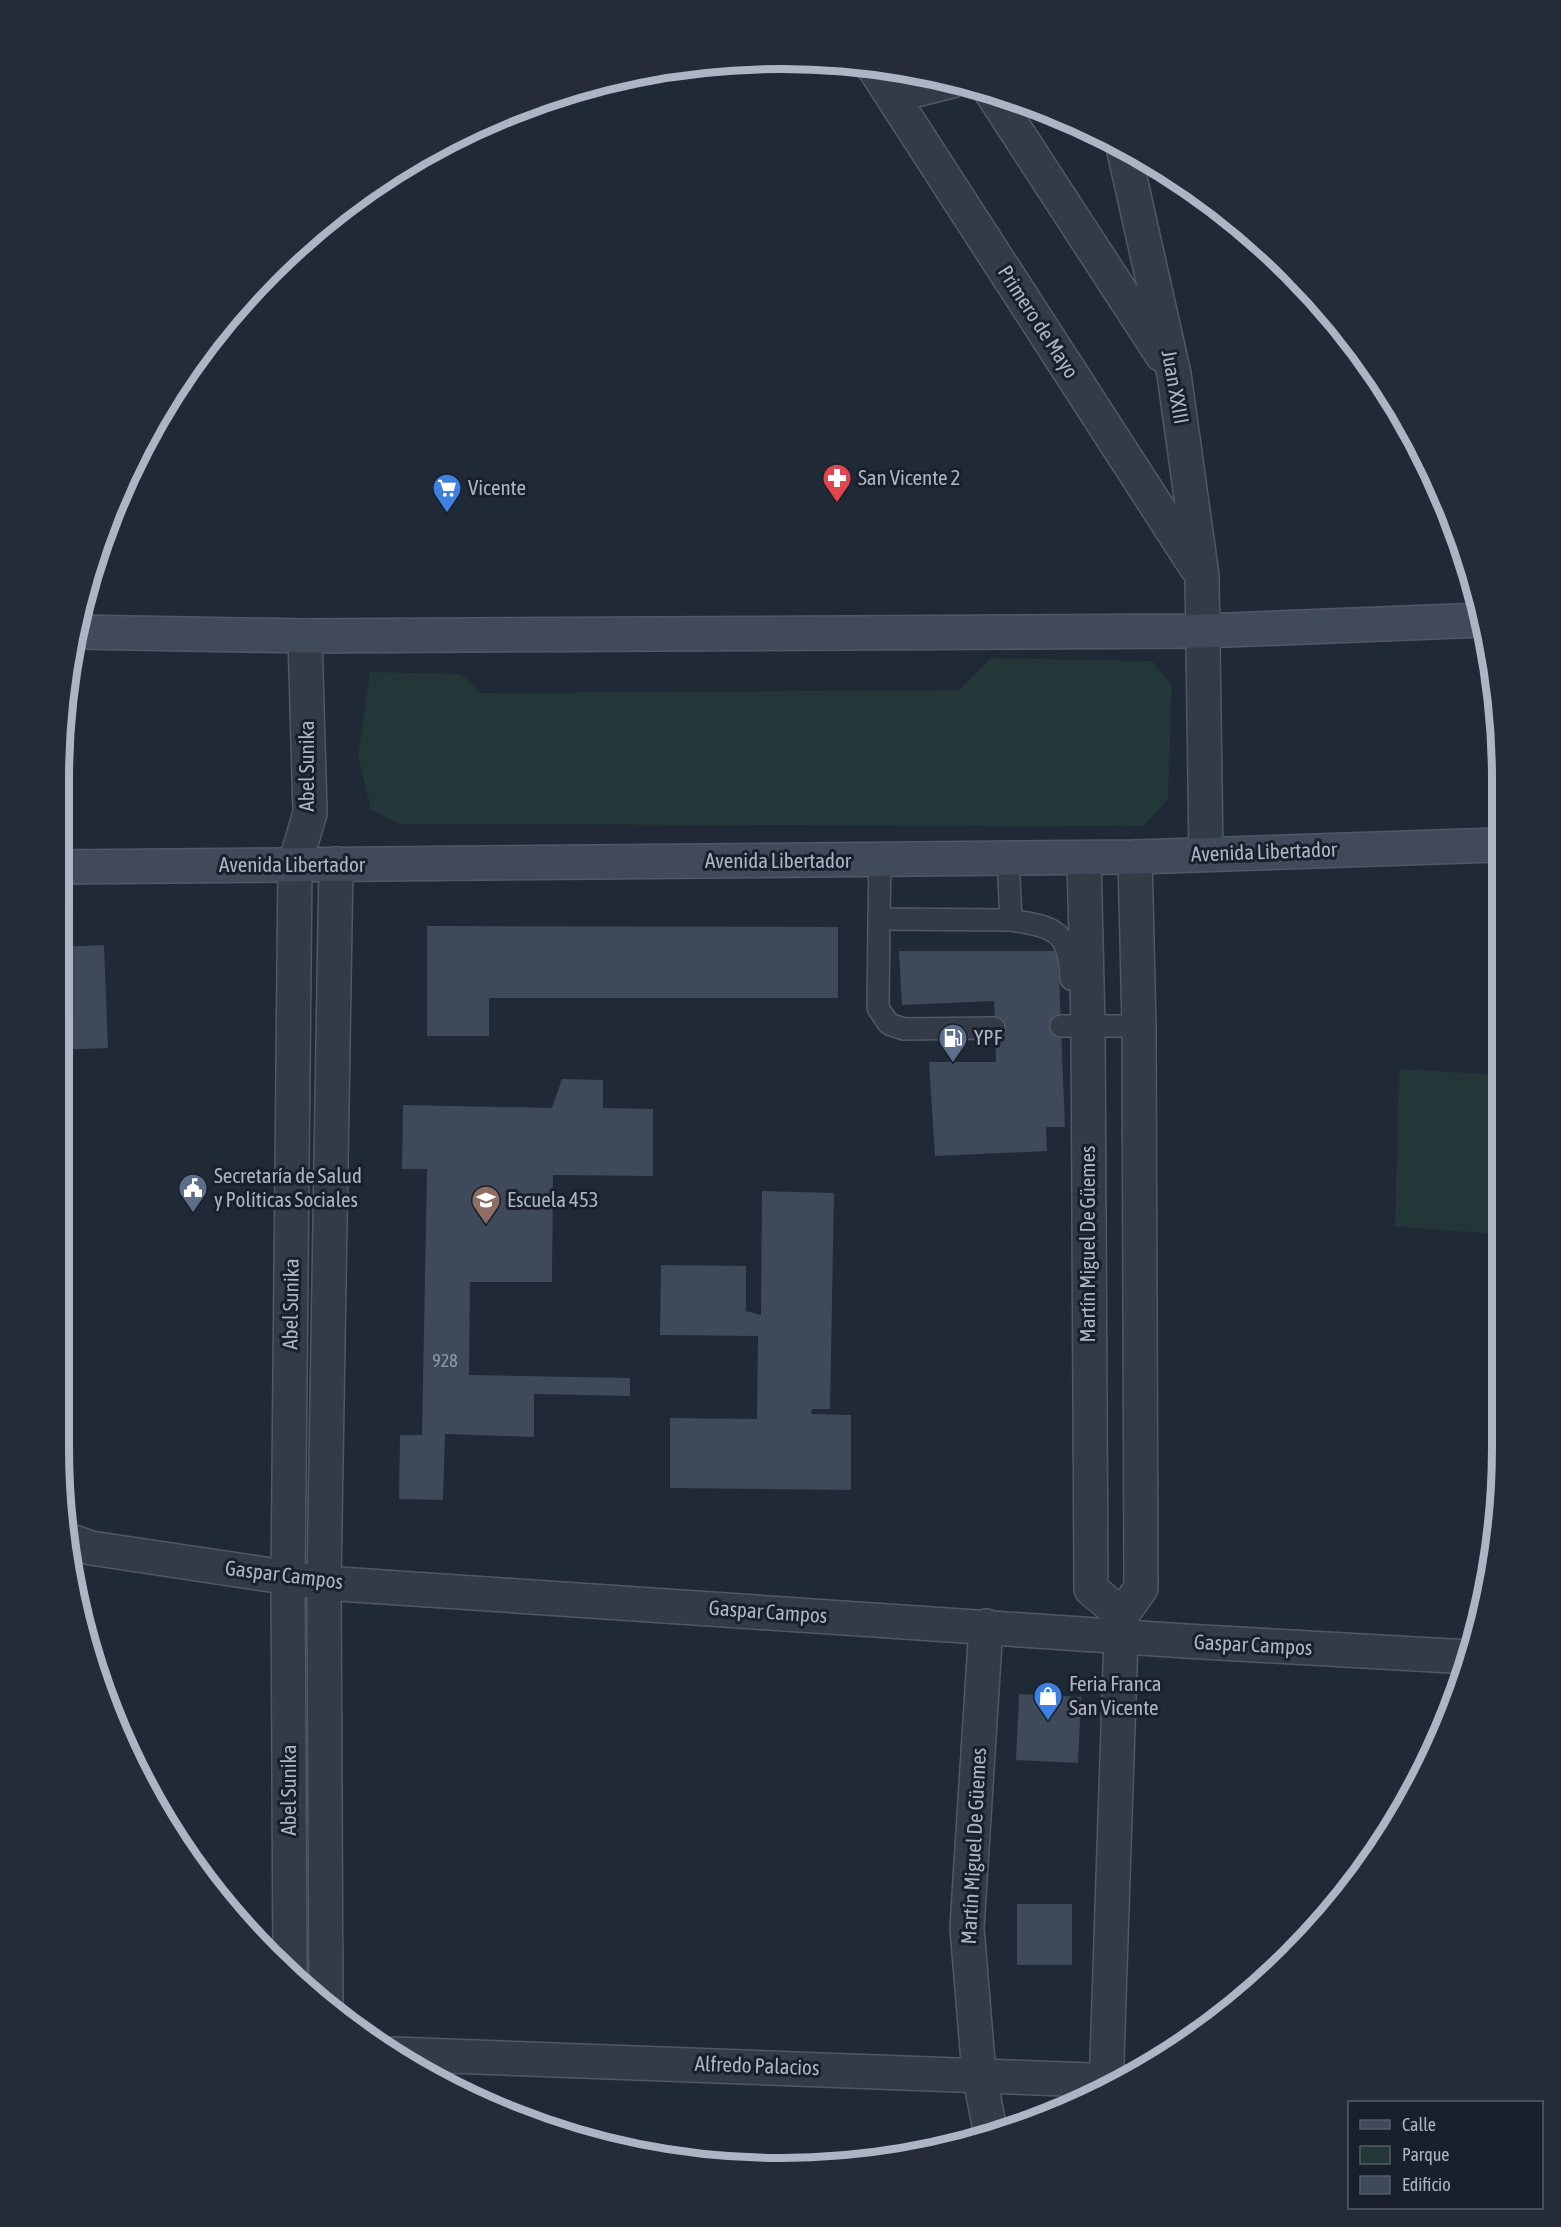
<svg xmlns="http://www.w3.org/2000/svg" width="1561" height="2227" viewBox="0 0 1561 2227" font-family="'Asap Condensed',sans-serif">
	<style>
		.green { fill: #233638 }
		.building { fill: #3e4959 }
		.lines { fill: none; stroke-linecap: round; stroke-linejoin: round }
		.service-casing { stroke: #515865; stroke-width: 24 }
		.minor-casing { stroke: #515865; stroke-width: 36 }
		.secondary-casing { stroke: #515865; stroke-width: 36 }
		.service { stroke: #333b47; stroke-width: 21 }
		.minor { stroke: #333b47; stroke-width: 33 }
		.secondary { stroke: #414a5a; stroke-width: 33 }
		.labels { text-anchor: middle; stroke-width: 6; stroke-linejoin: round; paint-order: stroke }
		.number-label { font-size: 18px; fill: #919aa9 }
		.street-label { font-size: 21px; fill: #adb5c4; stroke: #19202b }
		.poi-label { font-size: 21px; fill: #adb5c4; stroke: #19202b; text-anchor: start }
		.rim { fill: none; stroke: #adb5c4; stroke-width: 8 }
	</style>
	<rect width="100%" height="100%" fill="#202936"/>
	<!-- green -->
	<g class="green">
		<polygon points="991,658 1152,661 1172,685 1168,799 1144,826 400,824 371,810 358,756 370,672 461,674 480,693 959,690"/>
		<polygon points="1399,1069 1499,1075 1499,1234 1395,1227"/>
	</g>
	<!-- building -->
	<g class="building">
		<polygon points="427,926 838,927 838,998 489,998 489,1036 427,1036"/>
		<polygon points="104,945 108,1048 59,1050 59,947"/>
		<polygon points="899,951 1058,951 1065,1127 1046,1127 1047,1151 935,1156 929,1062 996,1062 994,1001 902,1005"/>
		<polygon points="562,1079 603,1080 603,1108 653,1109 653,1176 553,1175 552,1282 470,1282 469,1375 630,1378 630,1396 534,1394 534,1437 445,1434 443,1500 399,1499 400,1435 422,1435 427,1169 402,1169 403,1105 552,1108"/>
		<polygon points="762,1191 834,1193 830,1409 812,1409 811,1414 851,1415 851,1490 670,1488 670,1418 757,1419 758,1336 660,1335 661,1265 746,1266 746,1311 761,1315"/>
		<polygon points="1491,1448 1501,1448 1501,1493 1493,1543 1488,1542"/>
		<polygon points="1019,1694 1081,1697 1078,1763 1016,1760"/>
		<rect x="1017" y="1904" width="55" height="61"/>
	</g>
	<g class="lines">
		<!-- service casing -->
		<g class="service-casing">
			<g id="service">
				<polyline points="880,861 879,919 1011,920 1008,858"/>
				<polyline points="879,919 878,1008 889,1024 904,1029 994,1028"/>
				<path d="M1011,920c44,7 59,11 60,59"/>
				<polyline points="1061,1026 1139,1026"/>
			</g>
		</g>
		<!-- minor casing -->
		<g class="minor-casing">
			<g id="minor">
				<polyline points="874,68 1196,567"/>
				<polyline points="991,92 1162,355"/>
				<polyline points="892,96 952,81"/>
				<polyline points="1123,147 1174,374 1202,576 1206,853"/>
				<polyline points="1084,858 1088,1026 1091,1589 1122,1615"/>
				<polyline points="71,1541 91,1548 324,1583 1185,1641 1469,1657"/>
				<polyline points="986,1626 967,1928 979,2074 991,2135"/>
				<polyline points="290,1973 288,1578 295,864 310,813 305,636"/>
				<polyline points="326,2005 324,1583 336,864"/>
				<polyline points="394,2054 1119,2081"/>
				<polyline points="1106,2090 1121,1637 1122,1615 1141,1588 1139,1026 1135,857"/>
			</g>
		</g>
		<!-- secondary casing -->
		<g class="secondary-casing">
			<g id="secondary">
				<polyline points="75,632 305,636 1203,631 1483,620"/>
				<polyline points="59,867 1135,857 1497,845"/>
			</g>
		</g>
		<!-- service -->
		<use href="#service" class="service"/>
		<!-- minor -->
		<use href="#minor" class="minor"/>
		<!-- secondary -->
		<use href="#secondary" class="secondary"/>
	</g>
	<!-- icons -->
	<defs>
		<g id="pharmacy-pin" transform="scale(1.5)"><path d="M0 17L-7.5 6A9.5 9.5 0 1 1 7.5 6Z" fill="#e0444e" stroke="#19202b"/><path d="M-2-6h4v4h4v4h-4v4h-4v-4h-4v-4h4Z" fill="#fff"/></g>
		<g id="supermarket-pin" transform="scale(1.5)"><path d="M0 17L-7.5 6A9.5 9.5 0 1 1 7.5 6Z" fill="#3f7fe0" stroke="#19202b"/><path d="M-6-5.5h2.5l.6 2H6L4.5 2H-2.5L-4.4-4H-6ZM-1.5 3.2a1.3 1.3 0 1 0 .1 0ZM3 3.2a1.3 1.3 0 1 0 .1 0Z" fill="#fff"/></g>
		<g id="fuel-pin" transform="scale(1.5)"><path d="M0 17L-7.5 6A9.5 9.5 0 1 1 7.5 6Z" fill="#5c6f8a" stroke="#19202b"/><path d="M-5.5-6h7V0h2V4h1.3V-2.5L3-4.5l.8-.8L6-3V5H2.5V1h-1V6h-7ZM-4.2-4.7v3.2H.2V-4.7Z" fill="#fff"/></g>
		<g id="civic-pin" transform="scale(1.5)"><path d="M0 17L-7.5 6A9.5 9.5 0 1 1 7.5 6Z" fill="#5c6f8a" stroke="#19202b"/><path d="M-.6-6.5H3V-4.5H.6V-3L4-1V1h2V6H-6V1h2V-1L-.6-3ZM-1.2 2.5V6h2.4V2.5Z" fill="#fff"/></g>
		<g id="school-pin" transform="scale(1.5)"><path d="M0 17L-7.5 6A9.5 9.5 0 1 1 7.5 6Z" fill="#8d6e63" stroke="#19202b"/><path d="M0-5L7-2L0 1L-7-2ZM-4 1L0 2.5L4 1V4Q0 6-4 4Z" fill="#fff"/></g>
		<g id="shop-pin" transform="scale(1.5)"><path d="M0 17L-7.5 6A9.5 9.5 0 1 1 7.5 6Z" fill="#3f7fe0" stroke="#19202b"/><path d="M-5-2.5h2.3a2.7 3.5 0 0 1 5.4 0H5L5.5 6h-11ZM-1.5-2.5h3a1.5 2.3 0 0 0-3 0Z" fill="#fff"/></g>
	</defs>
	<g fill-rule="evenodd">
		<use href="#pharmacy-pin" x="837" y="478"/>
		<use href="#supermarket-pin" x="447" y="488"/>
		<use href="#fuel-pin" x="953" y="1038"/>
		<use href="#civic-pin" x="193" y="1188"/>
		<use href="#school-pin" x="486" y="1200"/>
		<use href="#shop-pin" x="1048" y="1696"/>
	</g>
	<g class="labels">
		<!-- number labels -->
		<g class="number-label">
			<text x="445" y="1367">928</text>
		</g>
		<!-- street labels -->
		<g class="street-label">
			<text transform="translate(1038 322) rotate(57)" y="7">Primero de Mayo</text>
			<text transform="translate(1175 387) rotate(80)" y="7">Juan XXIII</text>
			<text transform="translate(307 766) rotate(-90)" y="7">Abel Sunika</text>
			<text transform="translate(1264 852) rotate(-2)" y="7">Avenida Libertador</text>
			<text x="778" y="868">Avenida Libertador</text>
			<text x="292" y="872">Avenida Libertador</text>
			<text transform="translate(1088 1244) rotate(-90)" y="7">Martín Miguel De Güemes</text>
			<text transform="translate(291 1304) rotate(-89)" y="7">Abel Sunika</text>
			<text transform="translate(284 1575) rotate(7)" y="7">Gaspar Campos</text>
			<text transform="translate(768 1612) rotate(4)" y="7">Gaspar Campos</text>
			<text transform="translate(1253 1645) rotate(3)" y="7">Gaspar Campos</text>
			<text transform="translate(289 1790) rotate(-90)" y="7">Abel Sunika</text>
			<text transform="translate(974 1846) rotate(-87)" y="7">Martín Miguel De Güemes</text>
			<text transform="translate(757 2066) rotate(2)" y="7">Alfredo Palacios</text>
		</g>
		<!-- poi labels -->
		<g class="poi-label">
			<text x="858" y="485">San Vicente 2</text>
			<text x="468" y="495">Vicente</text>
			<text x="974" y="1045">YPF</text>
			<text x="214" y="1183">Secretaría de Salud<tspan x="214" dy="24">y Políticas Sociales</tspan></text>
			<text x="507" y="1207">Escuela 453</text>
			<text x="1069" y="1691">Feria Franca<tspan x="1069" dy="24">San Vicente</tspan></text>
		</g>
	</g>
	<!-- crop -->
	<path d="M0 0H1561V2227H0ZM780 69H781A711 711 0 0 1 1492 780V1447A711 711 0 0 1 781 2158H780A711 711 0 0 1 69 1447V780A711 711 0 0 1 780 69Z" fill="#252c37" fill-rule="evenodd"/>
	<path class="rim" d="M780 69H781A711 711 0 0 1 1492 780V1447A711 711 0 0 1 781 2158H780A711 711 0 0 1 69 1447V780A711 711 0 0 1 780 69Z"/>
	<!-- legend -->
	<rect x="1348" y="2101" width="195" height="108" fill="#19202b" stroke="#545c68" stroke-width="1.5"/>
	<rect x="1360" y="2120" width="30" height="9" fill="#414a5a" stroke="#545c68" stroke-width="1.5"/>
	<text x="1402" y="2131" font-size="18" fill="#adb5c4">Calle</text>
	<rect x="1360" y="2146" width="30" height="18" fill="#233638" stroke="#545c68" stroke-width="1.5"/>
	<text x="1402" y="2161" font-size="18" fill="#adb5c4">Parque</text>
	<rect x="1360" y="2176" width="30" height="18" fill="#3e4959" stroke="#545c68" stroke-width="1.5"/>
	<text x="1402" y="2191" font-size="18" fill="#adb5c4">Edificio</text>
</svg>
